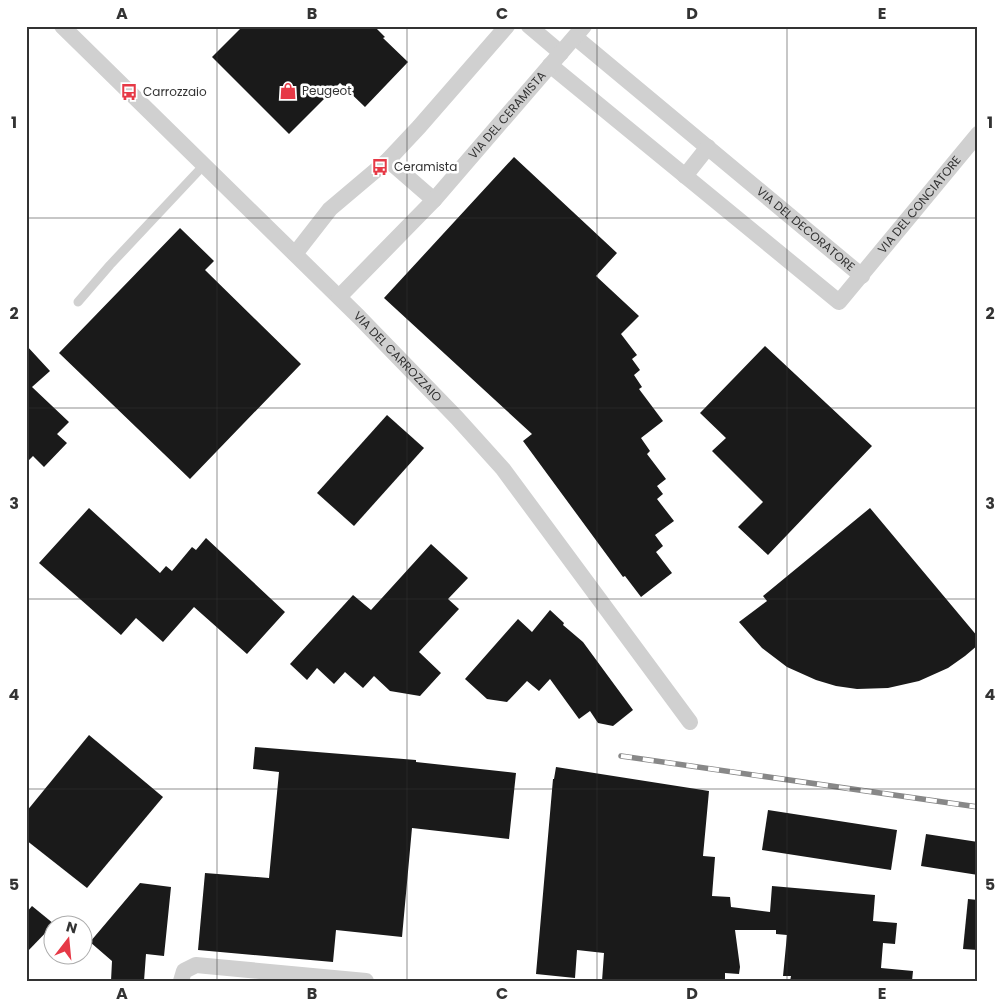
<svg xmlns="http://www.w3.org/2000/svg" width="1004" height="1007" viewBox="0 0 1004 1007" font-family="Poppins,sans-serif">
	<style>
		.building { fill: #1a1a1a }
		.lines { fill: none; stroke-linecap: round; stroke-linejoin: round }
		.service { stroke: #d0d0d0; stroke-width: 9 }
		.minor { stroke: #d0d0d0; stroke-width: 16 }
		.rail-casing { stroke: #888; stroke-width: 5.5 }
		.rail { stroke: #fff; stroke-width: 4; stroke-dasharray: 11; stroke-linecap: butt }
		.grid { fill: none; stroke: #333; stroke-width: 1; stroke-opacity: 0.55 }
		.labels { text-anchor: middle; stroke-width: 5; stroke-linejoin: round; paint-order: stroke }
		.poi-label { font-size: 12px; fill: #333; stroke: #fff; text-anchor: start }
		.street-label { font-size: 12px; fill: #333; stroke: #fff }
		.neatline { fill: none; stroke: #333; stroke-width: 2 }
		.grid-label { font-size: 16px; text-anchor: middle; font-weight: bold; fill: #333 }
	</style>
	<rect width="100%" height="100%" fill="#fff"/>
	<!-- building -->
	<g class="building">
		<polygon points="243,26 374,26 385,37 383,38 408,62 365,107 340,83 289,134 212,57"/>
		<polygon points="514,157 617,253 596,276 639,316 621,334 637,355 632,359 640,370 634,375 642,387 639,389 663,421 641,438 650,451 647,454 666,479 657,486 663,494 657,499 674,521 655,535 663,546 656,552 672,573 641,597 625,576 623,577 523,441 532,434 384,298"/>
		<polygon points="180,228 214,261 205,270 301,364 190,479 59,353"/>
		<polygon points="26,345 50,371 32,387 69,422 57,434 67,443 44,467 33,456 26,463"/>
		<polygon points="765,346 872,446 768,555 738,527 763,502 712,451 726,438 700,413"/>
		<polygon points="387,415 424,448 354,526 317,493"/>
		<polygon points="89,508 160,573 166,566 172,571 192,547 196,550 206,538 285,612 247,654 194,607 163,642 136,618 121,635 39,563"/>
		<polygon points="870,508 978,637 978,645 965,656 948,668 919,681 888,688 857,689 836,686 816,680 787,667 762,648 739,622 767,601 763,596"/>
		<polygon points="431,544 468,578 448,599 459,609 419,652 441,673 420,696 390,691 374,676 363,688 345,672 334,684 317,668 307,680 290,664 353,595 371,610"/>
		<polygon points="550,610 564,623 563,625 583,642 633,710 613,726 598,723 590,711 579,719 550,679 539,691 527,681 507,702 487,699 465,679 518,619 532,632"/>
		<polygon points="89,735 163,797 87,888 26,840 26,812"/>
		<polygon points="255,747 416,760 416,762 516,773 509,839 412,828 402,937 336,930 333,962 198,950 205,873 269,878 279,772 253,769"/>
		<polygon points="556,767 709,791 703,856 715,857 712,896 730,897 731,907 770,912 772,886 875,895 873,921 897,923 895,944 883,943 881,968 913,971 912,981 790,981 791,976 783,976 787,935 776,934 776,930 735,930 740,967 739,974 725,973 725,981 602,981 604,953 577,950 575,978 536,974 553,779 554,779"/>
		<polygon points="768,810 897,830 891,870 762,850"/>
		<polygon points="926,834 978,842 978,875 921,866"/>
		<polygon points="140,883 171,887 164,956 146,954 144,981 111,981 112,961 90,942"/>
		<polygon points="968,899 978,900 978,950 963,949"/>
		<polygon points="32,906 54,924 26,953 26,913"/>
	</g>
	<g class="lines">
		<!-- service -->
		<polyline class="service" points="78,302 110,265 204,165"/>
		<!-- minor -->
		<g class="minor">
			<path id="s1" d="M62,26l297,291 98,101 46,51 187,253"/>
			<polyline points="529,26 561,53"/>
			<path id="s2" d="M575,37l287,239"/>
			<path id="s3" d="M550,65l289,237 139,-168"/>
			<polyline points="388,160 434,200"/>
			<polyline points="685,176 708,147"/>
			<polyline points="295,254 330,209 388,160 419,127 507,26"/>
			<path id="s4" d="M339,297l95,-97 150,-174"/>
			<polyline points="181,981 184,971 196,965 366,981"/>
		</g>
		<!-- rail casing -->
		<g class="rail-casing">
			<polyline id="rail" points="621,756 978,807"/>
		</g>
		<!-- rail -->
		<use href="#rail" class="rail"/>
	</g>
	<!-- grid -->
	<path class="grid" d="M217,26v955M407,26v955M597,26v955M787,26v955M26,218h952M26,408h952M26,599h952M26,789h952"/>
	<!-- icons -->
	<defs>
		<g id="shop-bare" transform="scale(1.35)"><path d="M-5-2.5h2.3a2.7 3.5 0 0 1 5.4 0H5L5.5 6h-11ZM-1.5-2.5h3a1.5 2.3 0 0 0-3 0Z" fill="#e63946" stroke="#fff" stroke-width="2.5" paint-order="stroke"/></g>
		<g id="bus-bare" transform="scale(1.35)"><path d="M-5-6H5V4H4V6H2V4H-2V6H-4V4H-5ZM-3.5-4V0h7V-4ZM-3.5 1.2v1.5H-2V1.2ZM2 1.2v1.5H3.5V1.2Z" fill="#e63946" stroke="#fff" stroke-width="2.5" paint-order="stroke"/></g>
	</defs>
	<g fill-rule="evenodd">
		<use href="#shop-bare" x="288" y="91"/>
		<use href="#bus-bare" x="129" y="92"/>
		<use href="#bus-bare" x="380" y="167"/>
	</g>
	<g class="labels">
		<!-- poi labels -->
		<g class="poi-label">
			<text x="302" y="95">Peugeot</text>
			<text x="143" y="96">Carrozzaio</text>
			<text x="394" y="171">Ceramista</text>
		</g>
		<!-- street labels -->
		<g class="street-label">
			<text dy="4" stroke="none"><textPath href="#s4" startOffset="248">VIA DEL CERAMISTA</textPath></text>
			<text dy="4" stroke="none"><textPath href="#s3" startOffset="500">VIA DEL CONCIATORE</textPath></text>
			<text dy="4" stroke="none"><textPath href="#s2" startOffset="300">VIA DEL DECORATORE</textPath></text>
			<text dy="4" stroke="none"><textPath href="#s1" startOffset="471">VIA DEL CARROZZAIO</textPath></text>
		</g>
	</g>
	<!-- border -->
	<rect width="1004" height="1007" fill="none" stroke="#ffffff" stroke-width="55"/>
	<!-- north arrow -->
	<g transform="translate(68 940) rotate(16)"><circle r="24" fill="#ffffff" stroke="#adadad"/>
	<path d="M0-4L9 19L0 12L-9 19Z" fill="#e63946"/>
	<text y="-8" font-size="14" font-weight="bold" text-anchor="middle" fill="#333333">N</text>
	</g>
	<rect x="28" y="28" width="948" height="952" class="neatline"/>
	<g class="grid-label">
		<text x="122" y="19">A</text>
		<text x="312" y="19">B</text>
		<text x="502" y="19">C</text>
		<text x="692" y="19">D</text>
		<text x="882" y="19">E</text>
		<text x="14" y="128">1</text>
		<text x="990" y="128">1</text>
		<text x="14" y="319">2</text>
		<text x="990" y="319">2</text>
		<text x="14" y="509">3</text>
		<text x="990" y="509">3</text>
		<text x="14" y="700">4</text>
		<text x="990" y="700">4</text>
		<text x="14" y="890">5</text>
		<text x="990" y="890">5</text>
		<text x="122" y="999">A</text>
		<text x="312" y="999">B</text>
		<text x="502" y="999">C</text>
		<text x="692" y="999">D</text>
		<text x="882" y="999">E</text>
	</g>
</svg>
